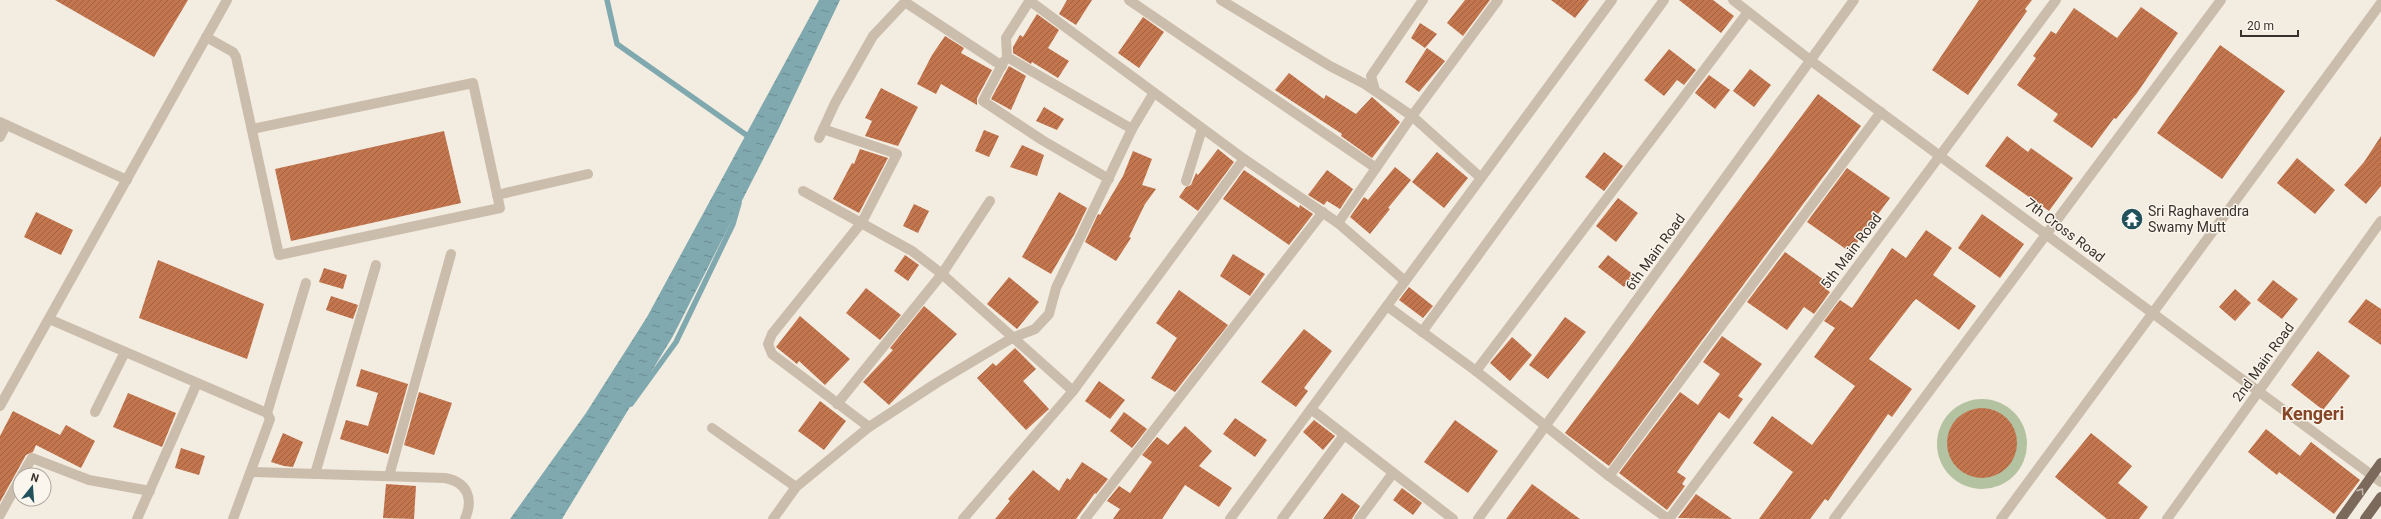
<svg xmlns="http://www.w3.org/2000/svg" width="2381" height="519" viewBox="0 0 2381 519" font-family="Roboto,sans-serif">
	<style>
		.green { fill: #b3c2a0 }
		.water { fill: url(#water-ripples) }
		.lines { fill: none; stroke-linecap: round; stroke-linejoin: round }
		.stream { stroke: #80a9af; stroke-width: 5.5 }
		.building { fill: url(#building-hatch) }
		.minor { stroke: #cbbdac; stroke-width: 10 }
		.tertiary { stroke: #cbbdac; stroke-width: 10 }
		.primary { stroke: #7b695c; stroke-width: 10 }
		.oneway { stroke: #c1b6ac }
		.labels { text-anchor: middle; stroke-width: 3; stroke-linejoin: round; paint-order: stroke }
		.poi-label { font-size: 14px; fill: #39312b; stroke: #faf5ed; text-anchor: start }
		.street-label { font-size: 14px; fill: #39312b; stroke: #faf5ed }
		.district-label { font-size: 18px; font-weight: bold; fill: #864626; stroke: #faf5ed }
	</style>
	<defs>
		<pattern id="water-ripples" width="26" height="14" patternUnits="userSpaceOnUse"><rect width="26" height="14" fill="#80a9af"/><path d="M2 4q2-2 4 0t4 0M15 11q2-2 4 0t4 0" fill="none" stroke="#6a8a8f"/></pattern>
		<pattern id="building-hatch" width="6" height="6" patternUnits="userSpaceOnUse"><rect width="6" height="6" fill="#c3754e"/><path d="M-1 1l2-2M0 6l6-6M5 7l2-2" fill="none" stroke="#9f6141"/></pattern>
	</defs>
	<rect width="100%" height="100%" fill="#f3ece0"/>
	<!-- green -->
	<circle class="green" cx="1982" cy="444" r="45"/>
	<!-- water -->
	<polygon class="water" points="819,0 840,0 779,128 673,336 562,519 510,519 586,413 647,317"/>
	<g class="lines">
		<!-- stream -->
		<g class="stream">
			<polyline points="607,0 617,44 752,139"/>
			<polyline points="631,404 676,342 733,224 739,203"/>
		</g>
	</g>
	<!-- building -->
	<g class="building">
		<polygon points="55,0 188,0 154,57"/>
		<polygon points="1067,0 1092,0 1076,25 1059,14"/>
		<polygon points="1465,0 1490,0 1463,36 1447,23"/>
		<polygon points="1551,0 1589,0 1575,18"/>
		<polygon points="1679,0 1713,0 1734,16 1721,33"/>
		<polygon points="1979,0 2032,0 2025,9 2027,11 1968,95 1932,70"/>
		<polygon points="2141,7 2178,33 2137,93 2116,119 2114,118 2092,148 2053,121 2058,114 2017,85 2036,58 2033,56 2051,31 2056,34 2074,8 2117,38"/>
		<polygon points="1037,14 1059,30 1048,48 1069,61 1058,78 1032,62 1031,64 1013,53 1013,47 1020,35 1023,37"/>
		<polygon points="1143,17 1164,32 1139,68 1118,53"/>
		<polygon points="1420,23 1437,34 1425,48 1411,38"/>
		<polygon points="945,36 964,48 961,53 992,70 977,98 977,105 941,84 936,94 917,84 932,55"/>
		<polygon points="2220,45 2285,91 2222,179 2157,133"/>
		<polygon points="1427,48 1445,61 1419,92 1405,82"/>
		<polygon points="1669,49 1696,70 1684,85 1677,80 1664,96 1644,80"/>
		<polygon points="1009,66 1026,76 1011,110 991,99"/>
		<polygon points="1750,69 1771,85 1754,107 1733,91"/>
		<polygon points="1289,73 1324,99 1326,95 1356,114 1372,97 1400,122 1372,158 1341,136 1342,134 1275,90"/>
		<polygon points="1709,75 1730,90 1715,109 1695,93"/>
		<polygon points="881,88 918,107 898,146 865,136 872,121 865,118"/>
		<polygon points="1818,94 1861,126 1609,466 1565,433"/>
		<polygon points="1044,107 1064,119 1057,130 1036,121"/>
		<polygon points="984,130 999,136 989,157 975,151"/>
		<polygon points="444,131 461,203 291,241 275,169"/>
		<polygon points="2007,136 2028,152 2031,148 2073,178 2049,211 1985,166"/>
		<polygon points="2381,136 2381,186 2366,204 2344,185 2364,162"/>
		<polygon points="1022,145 1044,155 1037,176 1010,167"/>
		<polygon points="860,149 888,158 859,213 833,199 852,163 854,164"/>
		<polygon points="1218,149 1234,162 1198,211 1179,197 1186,187 1191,185 1196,173 1198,175"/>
		<polygon points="1133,151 1152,159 1142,185 1156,189 1145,204 1129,237 1131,238 1116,261 1085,242 1098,214 1100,215 1123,176"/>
		<polygon points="1437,152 1468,178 1444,208 1412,182"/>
		<polygon points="1604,152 1623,166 1604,191 1585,177"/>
		<polygon points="2297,158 2335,190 2315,214 2277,183"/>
		<polygon points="1395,167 1411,180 1388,208 1390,209 1370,234 1350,217 1364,197 1368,200"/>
		<polygon points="1847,168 1890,198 1850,252 1807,222"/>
		<polygon points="1244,170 1299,208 1300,205 1313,214 1289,245 1223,199"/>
		<polygon points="1327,170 1353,189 1340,209 1327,201 1324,205 1308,195"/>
		<polygon points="1059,192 1087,208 1074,235 1051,274 1022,257"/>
		<polygon points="1618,198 1638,213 1616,242 1596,226"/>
		<polygon points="914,204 929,211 918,233 903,226"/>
		<polygon points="36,212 73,230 61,255 24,237"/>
		<polygon points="1982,214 2024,244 2000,278 1958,248"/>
		<polygon points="1926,230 1952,248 1933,275 1976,306 1959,330 1916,299 1913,302 1869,359 1912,389 1892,417 1888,414 1828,501 1825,499 1810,519 1759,519 1793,472 1753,443 1772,416 1812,445 1855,386 1814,357 1835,328 1824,321 1840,300 1852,308 1892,248 1906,258"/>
		<polygon points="1785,252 1831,285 1827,290 1830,292 1814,314 1804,307 1787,330 1747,302"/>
		<polygon points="1233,254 1265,274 1250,296 1220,276"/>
		<polygon points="905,255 919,265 908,281 894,271"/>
		<polygon points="1608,255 1634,275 1624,287 1598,267"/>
		<polygon points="158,260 264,304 247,359 139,318"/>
		<polygon points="324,268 347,275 343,289 319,282"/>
		<polygon points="1009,277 1039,302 1017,329 987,304"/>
		<polygon points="2273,280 2298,299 2282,319 2257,300"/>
		<polygon points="1409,287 1433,306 1423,318 1399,300"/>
		<polygon points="866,288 901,315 880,340 846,313"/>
		<polygon points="2235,289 2251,303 2235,321 2219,307"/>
		<polygon points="1179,290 1228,325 1175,392 1151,378 1177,338 1156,323"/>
		<polygon points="331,296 358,305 353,319 326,310"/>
		<polygon points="2366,299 2381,309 2381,345 2348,322"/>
		<polygon points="924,306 957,334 889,405 863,382 893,350 890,348"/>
		<polygon points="800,316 850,359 825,385 799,361 797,364 776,347"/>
		<polygon points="1565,317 1586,332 1548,379 1529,365"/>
		<polygon points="1304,329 1332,351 1304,388 1308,391 1296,407 1261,382"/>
		<polygon points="1722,336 1762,364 1738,396 1743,399 1729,419 1719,412 1677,472 1686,478 1682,484 1685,486 1667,510 1619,473 1680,392 1698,405 1720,374 1703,362"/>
		<polygon points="1512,337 1532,355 1510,381 1490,363"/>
		<polygon points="1015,348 1036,369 1023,381 1049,409 1026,430 977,378 993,363 996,366"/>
		<polygon points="2318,351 2350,376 2323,410 2291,385"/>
		<polygon points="361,369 408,384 388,454 340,439 346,420 368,426 378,393 356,386"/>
		<polygon points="1099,381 1125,400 1110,419 1085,401"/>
		<polygon points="419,392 452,403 434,455 404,445"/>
		<polygon points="128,393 176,413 162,447 113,427"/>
		<polygon points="820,401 846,421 824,450 798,431"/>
		<circle cx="1982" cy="443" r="35"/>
		<polygon points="13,411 60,435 66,425 95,441 81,468 36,445 33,452 26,455 0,502 0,436"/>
		<polygon points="1124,412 1147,429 1132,448 1110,431"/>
		<polygon points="1235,418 1267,440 1255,457 1223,434"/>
		<polygon points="1314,420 1335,436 1323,450 1303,432"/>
		<polygon points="1455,420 1498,451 1468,493 1424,462"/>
		<polygon points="1185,426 1212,451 1199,466 1232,488 1219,507 1185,485 1162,519 1113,519 1120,509 1107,501 1119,486 1130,493 1152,462 1142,455 1157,437 1168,445"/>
		<polygon points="2266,429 2300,456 2311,442 2360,480 2334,514 2279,472 2277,475 2248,452"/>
		<polygon points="283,433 303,442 293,467 284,466 271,462"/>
		<polygon points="2091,433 2132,466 2118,483 2148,507 2139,519 2107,519 2055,477"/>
		<polygon points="181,448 205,456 199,475 175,468"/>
		<polygon points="1082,462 1108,479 1096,494 1095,493 1076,519 995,519 1010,501 1008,499 1033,470 1059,491 1067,478 1070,480"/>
		<polygon points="386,484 416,486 414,519 383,518"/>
		<polygon points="1532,484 1580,519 1506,519"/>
		<polygon points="1402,488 1422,503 1413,515 1393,500"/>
		<polygon points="1342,493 1360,506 1353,517 1352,519 1323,519"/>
		<polygon points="1696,494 1732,519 1678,518"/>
	</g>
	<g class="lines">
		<!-- minor -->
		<g class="minor">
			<polyline points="1030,0 1006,38 1007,57 1132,129"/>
			<polyline points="1129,0 1376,168"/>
			<polyline points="1221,0 1330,66 1365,84 1412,116 1481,178"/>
			<polyline points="1733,0 1810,60 2381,482"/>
			<polyline points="1030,1 1244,159 1338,223 1405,281"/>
			<polyline points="206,37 233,52 236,57 279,255 500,208 473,83 252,129"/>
			<polyline points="1004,61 983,101 1042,140 1109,179"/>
			<polyline points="1375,90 1371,76 1423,0"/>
			<polyline points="0,122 127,180"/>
			<polyline points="823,129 897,154 862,222 772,334 768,344 772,354 869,427"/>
			<polyline points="0,137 6,125"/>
			<polyline points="819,138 835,103 873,36 905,2 1002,66"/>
			<polyline points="1186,181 1202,129"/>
			<polyline points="803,191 912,251 942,274 1073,391"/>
			<polyline points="497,195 588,174"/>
			<polyline points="1338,223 1412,116 1498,0"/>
			<polyline points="1387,306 1476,371 1609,476 1668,519"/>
			<polyline points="49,319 267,413 270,419 233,519"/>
			<polyline points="1422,332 1664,0"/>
			<polyline points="1476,371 1748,12"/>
			<polyline points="837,404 942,274 990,201"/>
			<polyline points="1311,409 1453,519"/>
			<polyline points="95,412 125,352"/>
			<polyline points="267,413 306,283"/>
			<polyline points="712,428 796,487"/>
			<path d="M252,472l193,6c22,4 29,20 20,41"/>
			<polyline points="315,474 376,265"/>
			<polyline points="22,475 32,458 89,480 150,491"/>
			<polyline points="389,476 451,254"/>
			<polyline points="1609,476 1881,112"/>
			<polyline points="0,515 20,479"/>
			<polyline points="137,519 197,383"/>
			<polyline points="773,519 796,487 869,427 938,382 1012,338 1035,329 1049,314 1056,288 1132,129 1153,94"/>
			<polyline points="963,519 1073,391 1244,159"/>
			<polyline points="1085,519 1323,212"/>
			<polyline points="1230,519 1612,0"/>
			<polyline points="1282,519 1344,435"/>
			<polyline points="1359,519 1393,473"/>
			<polyline points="1669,519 2056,0"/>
			<polyline points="1834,519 2221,0"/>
			<polyline points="2001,519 2381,3"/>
			<polyline points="2167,519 2381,221"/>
		</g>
		<!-- tertiary -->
		<g class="tertiary">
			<polyline points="0,406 227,0"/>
			<polyline points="1478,519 1854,0"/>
		</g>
		<!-- primary -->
		<g class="primary">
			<polyline points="2341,519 2381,463"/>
			<polyline points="2365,519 2381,497"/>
		</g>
	</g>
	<!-- one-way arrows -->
	<defs><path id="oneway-chevron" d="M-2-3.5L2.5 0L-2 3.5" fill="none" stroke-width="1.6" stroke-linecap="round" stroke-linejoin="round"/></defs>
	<use class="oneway" href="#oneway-chevron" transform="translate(2361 491) rotate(-55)"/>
	<!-- icons -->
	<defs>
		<g id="temple-disc" transform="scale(1.15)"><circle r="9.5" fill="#21515a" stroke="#faf5ed"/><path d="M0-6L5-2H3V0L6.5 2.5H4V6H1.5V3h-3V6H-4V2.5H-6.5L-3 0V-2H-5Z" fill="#fff"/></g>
	</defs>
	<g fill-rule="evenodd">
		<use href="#temple-disc" x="2132" y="219"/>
	</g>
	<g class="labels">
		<!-- poi labels -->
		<g class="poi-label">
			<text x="2148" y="216">Sri Raghavendra<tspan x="2148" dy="16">Swamy Mutt</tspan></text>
		</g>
		<!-- street labels -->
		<g class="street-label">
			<text transform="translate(2065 230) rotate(37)" y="5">7th Cross Road</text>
			<text transform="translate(1851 251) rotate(-53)" y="5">5th Main Road</text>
			<text transform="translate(1655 252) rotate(-54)" y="5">6th Main Road</text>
			<text transform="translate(2263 362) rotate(-54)" y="5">2nd Main Road</text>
		</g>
		<!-- district labels -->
		<g class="district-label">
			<text x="2313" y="420">Kengeri</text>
		</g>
	</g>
	<!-- north arrow -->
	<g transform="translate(32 487) rotate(17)"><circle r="19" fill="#faf5ed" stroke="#ada79f"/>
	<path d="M0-3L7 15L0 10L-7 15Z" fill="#21515a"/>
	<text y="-6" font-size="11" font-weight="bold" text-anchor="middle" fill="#39312b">N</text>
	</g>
	<!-- scale -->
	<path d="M2241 30v6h57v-6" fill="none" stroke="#39312b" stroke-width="2"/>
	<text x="2247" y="30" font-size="12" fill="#39312b" stroke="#faf5ed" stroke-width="3" paint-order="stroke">20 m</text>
</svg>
